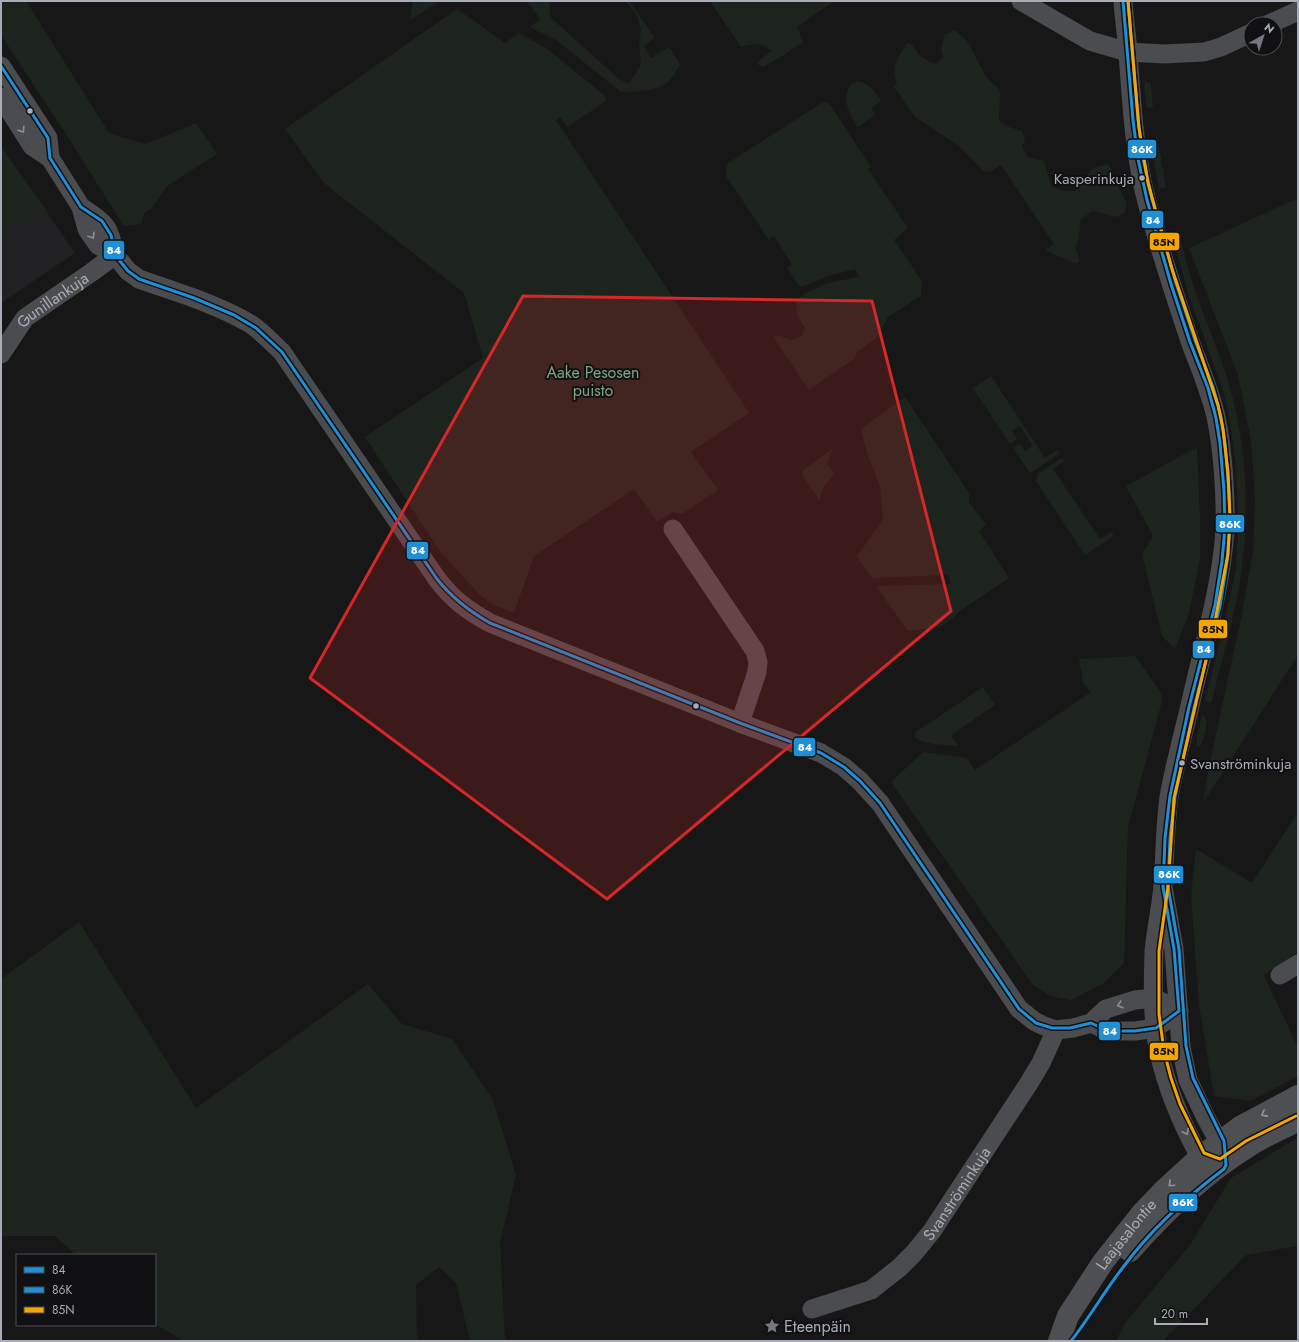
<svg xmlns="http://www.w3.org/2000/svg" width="1299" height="1342" viewBox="0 0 1299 1342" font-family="Jost,sans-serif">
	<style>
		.built { fill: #212123 }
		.green { fill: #1d241e }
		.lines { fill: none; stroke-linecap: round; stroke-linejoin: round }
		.minor { stroke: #4b4c50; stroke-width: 19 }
		.major { stroke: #4d4f52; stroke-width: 22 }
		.bus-1-casing { stroke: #111113; stroke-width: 6 }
		.bus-2-casing { stroke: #111113; stroke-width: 6 }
		.bus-3-casing { stroke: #111113; stroke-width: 6 }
		.bus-1 { stroke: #208fd6; stroke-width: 3 }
		.bus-2 { stroke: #208fd6; stroke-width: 3 }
		.bus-3 { stroke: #f7a600; stroke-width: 3 }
		.oneway { stroke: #8c9099 }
		.oneway2 { stroke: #91969e }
		.marked { fill: #d62828; fill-opacity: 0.2; stroke: #d62828; stroke-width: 3; stroke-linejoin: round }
		.bus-dot { fill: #a8adb8; stroke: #111113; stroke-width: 1.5 }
		.labels { text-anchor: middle; stroke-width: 4; stroke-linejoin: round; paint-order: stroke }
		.bus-label { font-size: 15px; fill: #a8adb8; stroke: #111113; text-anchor: end }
		.street-label { font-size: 16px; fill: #a8adb8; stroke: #111113 }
		.park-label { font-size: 16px; fill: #7fa381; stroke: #111113 }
		.poi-label { font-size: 16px; fill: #a8adb8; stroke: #111113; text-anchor: start }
		.line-badge { stroke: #111113; stroke-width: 1.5 }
		.badge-label { font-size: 11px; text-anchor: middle; font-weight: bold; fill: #fff }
		.pale-badge-label { font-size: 11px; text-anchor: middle; font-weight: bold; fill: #111 }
	</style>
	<rect width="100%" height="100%" fill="#171717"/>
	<!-- built -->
	<polygon class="built" points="1,147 75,253 1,303"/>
	<!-- green -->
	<g class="green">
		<polygon points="1,1 26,1 109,133 145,144 196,123 217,154 167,186 151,209 145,212 141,224 124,226 62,128 1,35"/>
		<polygon points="413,1 440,1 410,20"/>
		<path d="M527,1h25l-3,3 2,14 68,61 10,5 12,-20 -2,-19 2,-15 -4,-15 -11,-14h3l26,37 -11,8 7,12 18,-11 11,17c-9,19 -18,25 -39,27 -8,1 -14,2 -21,0l-55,-44 -9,-7 -25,-12v-2l9,-7z"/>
		<path d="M710,1h124l-37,26 6,15 -24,16 -16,9 -6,-3 4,-5 11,-8c-11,-8 -18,-8 -31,-4z"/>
		<polygon points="457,9 505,43 519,33 546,48 605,96 605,102 567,127 560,117 556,120 749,413 691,452 718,490 682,514 672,512 657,522 634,489 534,556 514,613 492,604 479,594 441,553 365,437 483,358 464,293 325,184 285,129"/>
		<path d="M955,30l12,11 20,37 11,10 2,4 -1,29 7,5 16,5 3,8 -3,8 7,11 15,3 8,26 12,4h11l17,-22 15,-5 4,4 3,10 13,26 -2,9 -9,4 -23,-6 -12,8 -3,23 -3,4 5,15 -4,3 -31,-14 9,-6 -53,-79 -11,7 -7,-1 -23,-24 -45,-30 -21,-30 3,-3c-6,-18 1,-26 10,-41l5,2 8,11 14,8 9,-6 -2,-11 4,-13z"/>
		<path d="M858,81c12,3 17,11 23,20l-10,7 4,7 -17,12c-9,-12 -16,-28 -8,-42z"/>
		<polygon points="1145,81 1150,83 1151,86 1153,107 1147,108 1144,87"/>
		<polygon points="823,102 828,103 831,106 871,167 868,169 908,228 894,240 922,281 921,296 888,317 877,337 857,352 855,358 809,390 774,338 777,335 791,340 801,337 805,328 797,315 796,301 804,294 828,283 859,277 855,269 828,276 804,286 799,286 787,268 792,264 774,236 769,240 726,176 726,169 728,163"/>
		<polygon points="1,147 48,212 26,226 20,218 1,231"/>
		<polygon points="1159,147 1166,187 1159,189 1152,149"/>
		<polygon points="1298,198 1298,655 1203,803 1210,761 1240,624 1253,553 1255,498 1251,441 1238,375 1189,248"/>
		<path d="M1178,230c6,23 12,47 20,70 14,36 30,73 38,112 14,67 13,136 -3,204 -6,28 -15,56 -21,85l-2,1 -5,-1 17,-69 14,-63 2,-43 -2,-58 -7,-52 -5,-23 -35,-97 -18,-64z"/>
		<polygon points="991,376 1045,458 1057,450 1059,454 1030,473 1013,448 1020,444 1025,451 1033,446 1020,426 1012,431 1017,439 1010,444 973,388"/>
		<polygon points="905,397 969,493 969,502 986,525 979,531 1009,578 960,611 948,622 939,627 908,631 876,586 951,584 948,575 872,578 856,556 860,552 883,520 880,487 867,453 861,429"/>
		<polygon points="1197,447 1200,518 1200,559 1189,613 1175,649 1162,636 1142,554 1153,536 1126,486"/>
		<path d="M833,448l-6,16 7,10c-9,10 -13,14 -14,28l-18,-28 2,-4z"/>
		<polygon points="1062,458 1064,461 1053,469 1100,539 1111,532 1114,536 1085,555 1036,481 1038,474"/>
		<polygon points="1135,656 1161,693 1162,701 1128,827 1124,963 1104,983 1071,1000 1050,996 1033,985 891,782 923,752 967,758 975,770 1091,692 1083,682 1079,659"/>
		<path d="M983,687l12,18 -44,30 7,11c-11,-1 -35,-1 -43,-9v-4l1,-1z"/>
		<path d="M1202,715c2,1 4,1 4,5 2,4 -3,23 -6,26l-3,1v-10z"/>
		<polygon points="1298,812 1298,952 1264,975 1298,1048 1298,1076 1251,1101 1214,1096 1199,1004 1191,897 1196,849 1252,883"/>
		<polygon points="79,922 196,1108 368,984 402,1024 452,1039 493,1100 516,1175 500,1243 505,1341 470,1341 456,1283 439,1267 416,1285 417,1341 184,1341 155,1324 155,1255 76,1255 55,1236 1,1236 1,979"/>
		<polygon points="1298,1137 1298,1246 1246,1255 1164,1340 1164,1341 1116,1341 1125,1323 1190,1245 1231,1178"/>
	</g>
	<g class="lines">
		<!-- minor -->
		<g class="minor">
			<polyline points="1021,1 1090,41 1128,52 1164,54 1204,52 1221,47 1251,33"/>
			<path d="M1123,1c1,18 4,35 5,53 4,50 6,99 19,148 12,46 27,91 42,136 9,26 21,52 27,79 7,33 10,79 9,113 -4,61 -23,120 -36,180 -7,29 -15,58 -20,87 -4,30 -4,60 -6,89 -2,22 -7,44 -9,65 -1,33 -2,69 5,101 8,37 23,72 41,105l21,8 -2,-23 -14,-26 -17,-36 -7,-33 -7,-98 -11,-62"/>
			<polyline points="1269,24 1298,11"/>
			<polyline points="1,66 48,138 50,158"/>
			<path d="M1,97l31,49 18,12 31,49 6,22 11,16 17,10 13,16 11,8c36,13 75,24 108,43 13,7 24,20 35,30l155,227c16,21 30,31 53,44l250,100 81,30 23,14 16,14 20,22 139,206 15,12 10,5 12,4 17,-2 18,-5 15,-14 29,-9 19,-2 25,13"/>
			<path d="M81,207c25,17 28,18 34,48"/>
			<path id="s1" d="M1,354l24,-36 67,-46 23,-17"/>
			<polyline points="673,529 755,651 758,662 757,672 740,723"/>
			<polyline points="1280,975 1298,964"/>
			<polyline points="1091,1023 1108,1031 1135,1031 1156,1028 1166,1020"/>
			<path id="s2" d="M812,1309l59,-19 28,-22 15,-15 18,-22 97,-148 12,-20 15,-33"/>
		</g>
		<!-- major -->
		<g class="major">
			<path d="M1130,1251c35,-40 73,-77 119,-105 15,-10 33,-17 49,-26"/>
			<path id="s3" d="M1059,1341l9,-25 35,-54 39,-49 21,-22 37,-34 40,-30 58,-31"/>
		</g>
		<!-- bus-1 casing -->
		<g class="bus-1-casing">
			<path id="bus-1" d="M1,66l47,72 2,20 31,49 21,14 9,14 4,20 13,16 11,8 55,19 40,17 22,13 26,24 155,227c15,19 32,32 53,44l250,100 81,30 23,14 16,14 20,22 139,206 17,14 16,5h18l21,-5 17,8h27l21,-3 23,-17 -5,-62 -11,-62 2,-49 5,-42 19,-89 26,-102 7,-44 3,-34 -1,-36 -4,-48 -4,-25 -8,-30 -18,-46 -19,-58 -24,-84 -9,-41 -5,-39 -10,-119"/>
		</g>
		<!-- bus-2 casing -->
		<g class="bus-2-casing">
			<path id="bus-2" d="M1071,1341c19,-24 34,-51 53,-75 28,-38 63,-69 100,-97l2,-4 -2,-24 -31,-63 -7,-32 -7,-97 -11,-62 2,-49 5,-41 19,-89 26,-102 7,-44 3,-35 -1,-36 -4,-48 -4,-26 -8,-30 -18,-47 -19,-57 -24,-84 -9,-41 -5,-39 -10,-118"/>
		</g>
		<!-- bus-3 casing -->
		<g class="bus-3-casing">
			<polyline id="bus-3" points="1128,1 1139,128 1148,183 1172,269 1218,405 1223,429 1228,473 1230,517 1228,554 1215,621 1174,798 1168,887 1159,951 1159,1014 1164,1051 1171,1078 1180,1104 1204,1153 1220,1159 1246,1141 1296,1116"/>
		</g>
		<!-- bus-1 -->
		<use href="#bus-1" class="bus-1"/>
		<!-- bus-2 -->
		<use href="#bus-2" class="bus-2"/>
		<!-- bus-3 -->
		<use href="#bus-3" class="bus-3"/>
	</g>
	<!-- one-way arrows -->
	<defs><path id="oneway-chevron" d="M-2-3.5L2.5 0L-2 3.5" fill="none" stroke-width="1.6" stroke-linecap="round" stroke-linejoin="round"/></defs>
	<g class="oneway">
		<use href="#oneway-chevron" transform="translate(22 130) rotate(57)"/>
		<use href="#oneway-chevron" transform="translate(92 236) rotate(57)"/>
		<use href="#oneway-chevron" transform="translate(1120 1005) rotate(163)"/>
		<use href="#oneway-chevron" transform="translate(1186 1132) rotate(63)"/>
	</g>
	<g class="oneway2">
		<use href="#oneway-chevron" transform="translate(1264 1114) rotate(152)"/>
		<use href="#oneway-chevron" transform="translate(1171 1184) rotate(137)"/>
	</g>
	<!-- marked area -->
	<path class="marked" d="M523,296l349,5 79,310 -344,288 -297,-221z"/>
	<!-- icons -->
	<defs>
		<g id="sight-bare" transform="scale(1.2)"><path d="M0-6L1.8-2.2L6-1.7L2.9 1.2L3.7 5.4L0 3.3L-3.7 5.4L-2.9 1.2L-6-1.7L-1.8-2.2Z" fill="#757880" stroke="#111113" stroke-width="2.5" paint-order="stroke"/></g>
	</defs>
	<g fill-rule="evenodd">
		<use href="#sight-bare" x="772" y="1326"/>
	</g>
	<!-- markers -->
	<g class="bus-dot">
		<circle cx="30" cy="111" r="3.5"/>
		<circle cx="1142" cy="178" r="3.5"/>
		<circle cx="696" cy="706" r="3.5"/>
		<circle cx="1182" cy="763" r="3.5"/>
	</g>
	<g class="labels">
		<!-- bus labels -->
		<g class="bus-label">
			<text x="1134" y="184">Kasperinkuja</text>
			<text x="1190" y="769" text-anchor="start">Svanströminkuja</text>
		</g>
		<!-- street labels -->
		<g class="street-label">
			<text dy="6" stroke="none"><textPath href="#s1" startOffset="76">Gunillankuja</textPath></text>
			<text dy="6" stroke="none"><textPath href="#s2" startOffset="192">Svanströminkuja</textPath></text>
			<text dy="6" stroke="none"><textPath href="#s3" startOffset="127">Laajasalontie</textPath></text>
		</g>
		<!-- park labels -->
		<g class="park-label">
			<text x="593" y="378">Aake Pesosen<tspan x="593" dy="18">puisto</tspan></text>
		</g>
		<!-- poi labels -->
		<g class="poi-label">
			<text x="784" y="1332">Eteenpäin</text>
		</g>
	</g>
	<g class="line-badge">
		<rect x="1127" y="139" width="30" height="20" rx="4" fill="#208fd6"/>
		<rect x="1141" y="210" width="23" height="19" rx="4" fill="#208fd6"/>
		<rect x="1149" y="232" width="31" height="19" rx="4" fill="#f7a600"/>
		<rect x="103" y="240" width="22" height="20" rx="4" fill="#208fd6"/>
		<rect x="1215" y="514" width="30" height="19" rx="4" fill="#208fd6"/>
		<rect x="406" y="541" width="23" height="19" rx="4" fill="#208fd6"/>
		<rect x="1198" y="619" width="30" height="20" rx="4" fill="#f7a600"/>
		<rect x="1192" y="640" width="23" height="19" rx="4" fill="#208fd6"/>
		<rect x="793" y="737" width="23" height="20" rx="4" fill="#208fd6"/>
		<rect x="1153" y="865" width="31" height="19" rx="4" fill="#208fd6"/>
		<rect x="1098" y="1021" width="23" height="20" rx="4" fill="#208fd6"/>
		<rect x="1149" y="1042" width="30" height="19" rx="4" fill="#f7a600"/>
		<rect x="1168" y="1193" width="30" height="19" rx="4" fill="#208fd6"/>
	</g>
	<g class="badge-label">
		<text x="1142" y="153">86K</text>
		<text x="1153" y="224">84</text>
		<text x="114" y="254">84</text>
		<text x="1230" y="528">86K</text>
		<text x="418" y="554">84</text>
		<text x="1204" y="653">84</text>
		<text x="805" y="751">84</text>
		<text x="1169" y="878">86K</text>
		<text x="1110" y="1035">84</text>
		<text x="1183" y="1206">86K</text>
	</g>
	<g class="pale-badge-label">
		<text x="1164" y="246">85N</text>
		<text x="1213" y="633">85N</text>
		<text x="1164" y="1055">85N</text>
	</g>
	<!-- border -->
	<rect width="1299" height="1342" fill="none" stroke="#a8adb8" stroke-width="4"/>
	<!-- legend -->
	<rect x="16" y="1254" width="140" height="72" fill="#111113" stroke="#4d4f55"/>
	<rect x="24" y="1267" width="20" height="6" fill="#208fd6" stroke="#4d4f55"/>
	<text x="52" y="1274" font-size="12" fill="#a8adb8">84</text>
	<rect x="24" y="1287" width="20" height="6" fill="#208fd6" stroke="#4d4f55"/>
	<text x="52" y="1294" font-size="12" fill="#a8adb8">86K</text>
	<rect x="24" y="1307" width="20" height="6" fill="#f7a600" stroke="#4d4f55"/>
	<text x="52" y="1314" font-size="12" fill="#a8adb8">85N</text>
	<!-- north arrow -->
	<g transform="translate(1263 36) rotate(39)"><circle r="19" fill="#111113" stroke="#4d4f55"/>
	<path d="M0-3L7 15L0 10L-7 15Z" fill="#757880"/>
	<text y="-6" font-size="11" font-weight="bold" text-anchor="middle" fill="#a8adb8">N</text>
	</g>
	<!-- scale -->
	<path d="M1155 1318v6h52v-6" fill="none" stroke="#a8adb8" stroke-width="2"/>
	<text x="1161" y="1318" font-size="12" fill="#a8adb8" stroke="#111113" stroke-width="3" paint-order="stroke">20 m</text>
</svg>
